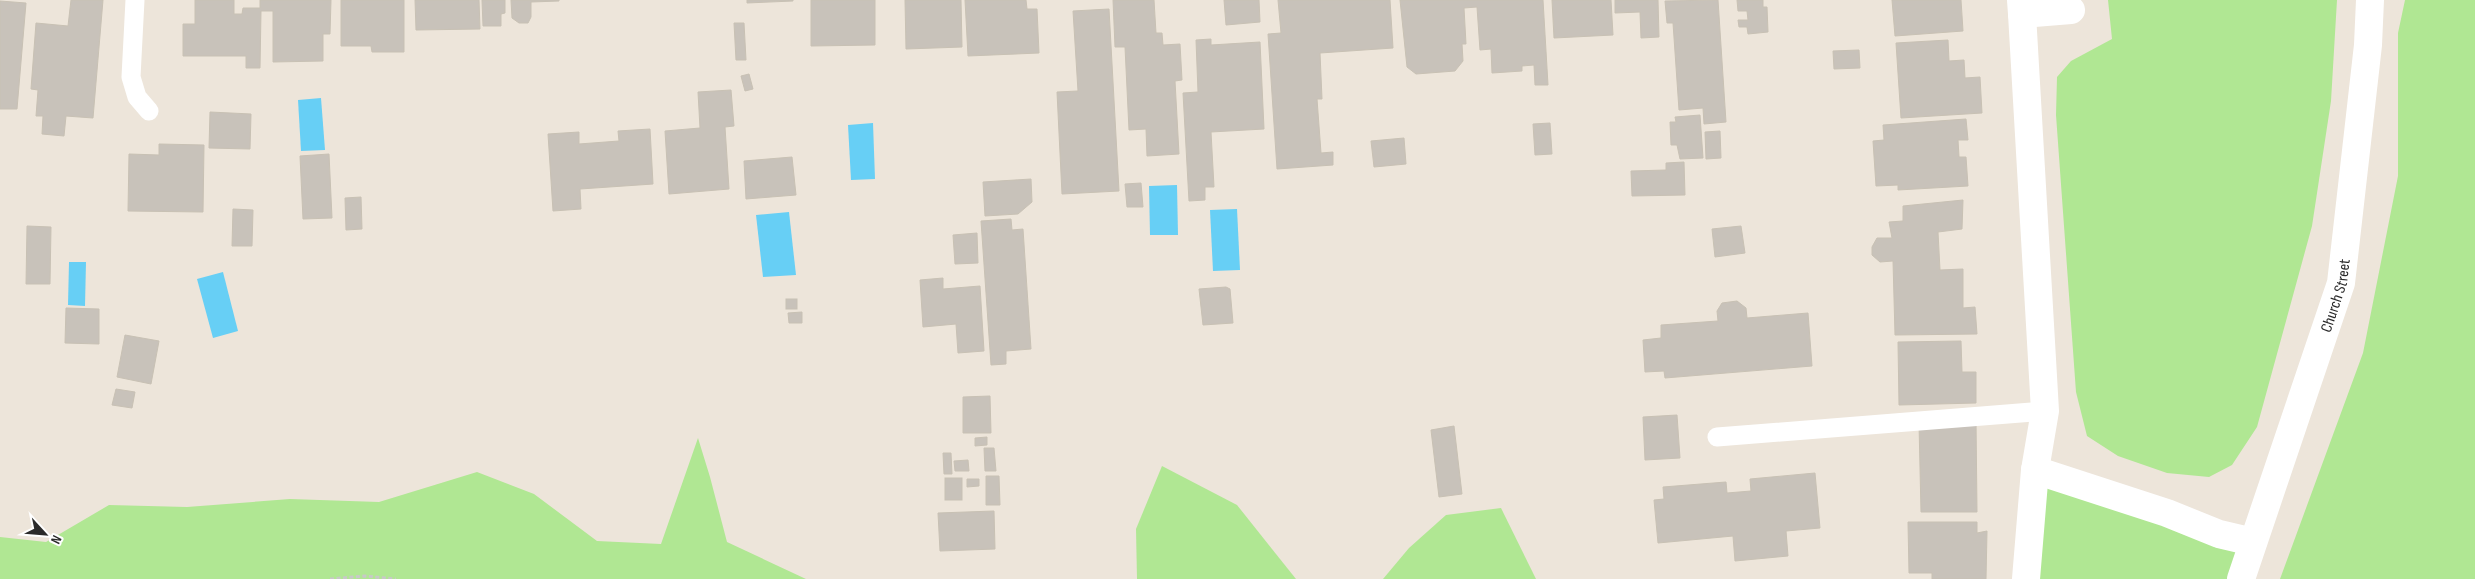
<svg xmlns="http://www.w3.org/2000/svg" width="2475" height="579" viewBox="0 0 2475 579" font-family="'Sofia Sans Condensed',sans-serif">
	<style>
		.green { fill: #b0e793 }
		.water { fill: #67cff5 }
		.building { fill: #c8c2ba; stroke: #c8c1b4 }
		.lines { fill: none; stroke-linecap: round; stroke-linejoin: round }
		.path { stroke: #c8c8c8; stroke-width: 3; stroke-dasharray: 4 2.5; stroke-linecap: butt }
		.service { stroke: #fff; stroke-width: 19 }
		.minor { stroke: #fff; stroke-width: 28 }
		.tertiary { stroke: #fff; stroke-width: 28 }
		.labels { text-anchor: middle; stroke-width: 4; stroke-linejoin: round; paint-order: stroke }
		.street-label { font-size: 16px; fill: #2a2a2a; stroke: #fff }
	</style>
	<rect width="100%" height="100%" fill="#ede5da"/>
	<!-- green -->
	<g class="green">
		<polygon points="2108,0 2337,0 2331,101 2312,226 2257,427 2232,465 2209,477 2167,473 2118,456 2087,436 2076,392 2056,115 2057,77 2071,61 2112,39"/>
		<polygon points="2405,0 2475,0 2475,579 2280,579 2363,353 2398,176 2398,33"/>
		<polygon points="698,438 710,477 727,542 806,579 0,579 0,537 46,542 109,505 187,507 290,499 379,502 477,472 534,494 597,541 661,544"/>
		<polygon points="1162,466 1237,505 1296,579 1137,579 1136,529"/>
		<polygon points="2035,470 2253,542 2241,579 2026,579"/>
		<polygon points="1501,508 1536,579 1383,579 1409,548 1446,515"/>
	</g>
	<!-- water -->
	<g class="water">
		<polygon points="321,98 325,150 301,151 298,100"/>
		<polygon points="873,123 875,179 851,180 848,125"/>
		<polygon points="1177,185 1178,235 1150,235 1149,186"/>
		<polygon points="1237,209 1240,270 1213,271 1210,210"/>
		<polygon points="789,212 796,275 763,277 756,215"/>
		<polygon points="69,262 86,262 85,306 68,305"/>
		<polygon points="223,272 238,331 213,338 197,279"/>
	</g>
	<!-- building -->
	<g class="building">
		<polygon points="71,0 103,0 93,118 66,116 64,136 42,134 43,116 36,116 38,90 31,89 36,23 68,26"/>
		<polygon points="195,0 234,0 234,14 242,14 243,8 260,8 260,0 331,0 330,34 323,34 323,61 273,62 273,11 261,11 260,68 246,68 246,56 183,56 183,24 195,24"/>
		<polygon points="341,0 404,0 404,52 372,52 371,46 341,46"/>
		<polygon points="415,0 479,0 480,29 416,30"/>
		<polygon points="482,0 505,0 505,13 501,14 501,26 483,26"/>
		<polygon points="511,0 559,0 559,1 531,2 531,17 528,23 519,23 512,18"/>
		<polygon points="747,0 793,0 793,1 747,3"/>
		<polygon points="811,0 875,0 875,45 811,46"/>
		<polygon points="905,0 961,0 962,47 906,49"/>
		<polygon points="965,0 1026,0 1027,9 1037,9 1039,53 968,56"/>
		<polygon points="1113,0 1154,0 1156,33 1162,33 1163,45 1180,44 1182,80 1175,81 1179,154 1147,156 1146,129 1129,130 1125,47 1115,47"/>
		<polygon points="1224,0 1259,0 1260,22 1226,25"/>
		<polygon points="1278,0 1390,0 1393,48 1320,53 1322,99 1317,99 1321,153 1333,152 1333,165 1277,169 1268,34 1281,33"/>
		<polygon points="1400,0 1543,0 1548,85 1535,85 1534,65 1522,66 1522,71 1492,73 1491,49 1480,50 1477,7 1464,8 1466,44 1462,44 1463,61 1455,71 1416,74 1407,67"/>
		<polygon points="1552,0 1611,0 1613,35 1554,38"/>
		<polygon points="1615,0 1658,0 1659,37 1641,38 1640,12 1615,13"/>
		<polygon points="1718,0 1726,122 1704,124 1703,108 1679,110 1673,23 1667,23 1665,1"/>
		<polygon points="1737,0 1763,0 1763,7 1767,7 1768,32 1748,34 1747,27 1739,27 1738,20 1748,20 1747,11 1738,11"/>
		<polygon points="1892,0 1961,0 1963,31 1895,36"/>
		<polygon points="0,1 26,3 17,109 0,109"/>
		<polygon points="1109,9 1119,191 1062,194 1057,92 1078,91 1073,11"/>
		<polygon points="734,23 744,23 746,60 736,60"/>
		<polygon points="1211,39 1211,45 1260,42 1264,129 1211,132 1214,187 1205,187 1205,200 1189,201 1183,93 1198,92 1196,40"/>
		<polygon points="1948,40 1949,61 1964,60 1965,78 1980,77 1982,113 1901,118 1896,43"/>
		<polygon points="1859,50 1860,68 1834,69 1833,51"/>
		<polygon points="749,74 753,89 745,91 741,76"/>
		<polygon points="731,90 734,126 725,127 729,189 669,194 665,131 700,128 698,92"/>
		<polygon points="210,112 251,114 250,149 209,148"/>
		<polygon points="1700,115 1703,158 1680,159 1677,145 1671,145 1670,122 1676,122 1675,117"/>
		<polygon points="1966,119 1968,140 1958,140 1959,157 1966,157 1968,186 1898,190 1898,185 1876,186 1873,141 1884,140 1883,125"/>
		<polygon points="1550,123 1552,154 1535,155 1533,124"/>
		<polygon points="650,129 653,184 580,189 581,209 553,211 548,134 579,132 579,144 619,141 618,131"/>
		<polygon points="1720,131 1721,158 1706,159 1705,132"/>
		<polygon points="1404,138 1406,164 1374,167 1371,141"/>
		<polygon points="159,144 204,145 203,212 128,211 129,154 159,155"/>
		<polygon points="329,154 332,218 303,219 300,156"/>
		<polygon points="792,157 796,195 746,199 744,161"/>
		<polygon points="1684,162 1685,195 1632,196 1631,171 1666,170 1666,163"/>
		<polygon points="1031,179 1032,202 1018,214 985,216 983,182"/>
		<polygon points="1141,183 1143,207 1127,207 1125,184"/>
		<polygon points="361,197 362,229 346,230 345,198"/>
		<polygon points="1963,200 1962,229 1938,232 1940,270 1963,269 1963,308 1975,307 1977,334 1895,335 1893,261 1880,262 1872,255 1872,247 1877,238 1892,238 1889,222 1903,221 1903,206"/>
		<polygon points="233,209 253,210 252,246 232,246"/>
		<polygon points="1011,219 1012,230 1023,229 1031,349 1006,351 1006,364 991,365 981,221"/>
		<polygon points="27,226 51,227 50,284 26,284"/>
		<polygon points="1741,226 1745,253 1715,257 1712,229"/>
		<polygon points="977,233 978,263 955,264 953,235"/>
		<polygon points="943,278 943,289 980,286 984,351 958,353 956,324 923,327 920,280"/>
		<polygon points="1226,287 1230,289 1233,323 1203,325 1199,289"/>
		<rect x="786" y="299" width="11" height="10"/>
		<polygon points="1737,301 1746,308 1747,318 1808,313 1812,366 1665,378 1664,371 1645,372 1643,340 1661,338 1661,325 1718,321 1717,311 1722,303"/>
		<polygon points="66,308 99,309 99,344 65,343"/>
		<polygon points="802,312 802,323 789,323 788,313"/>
		<polygon points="125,335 159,341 151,384 117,377"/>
		<polygon points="1961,341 1962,372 1976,372 1976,403 1899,405 1898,342"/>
		<polygon points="116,389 135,392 132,408 112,405"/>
		<polygon points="990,396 991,433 963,433 963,397"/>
		<polygon points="1677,415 1680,458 1645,460 1643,417"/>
		<polygon points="1976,420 1977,512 1921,512 1919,423"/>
		<polygon points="1454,426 1462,494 1439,497 1431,430"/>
		<polygon points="987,437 987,445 975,446 975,438"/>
		<polygon points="984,448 994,448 996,471 985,471"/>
		<polygon points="943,453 951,453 952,474 944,474"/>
		<polygon points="968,460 969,471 955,471 954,461"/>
		<polygon points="1815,473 1820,528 1786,531 1788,556 1735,561 1733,536 1658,543 1654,500 1664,499 1663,487 1726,482 1727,493 1751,491 1750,479"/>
		<polygon points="986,476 999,476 1000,505 986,505"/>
		<rect x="945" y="478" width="17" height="22"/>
		<polygon points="967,479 979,479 979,486 967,487"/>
		<polygon points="994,511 995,549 940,551 938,513"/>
		<polygon points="1908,522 1977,522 1977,533 1987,531 1986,579 1932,579 1932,573 1909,573"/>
	</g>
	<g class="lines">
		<!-- path -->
		<polyline class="path" points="330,579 365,576 396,579"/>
		<!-- service -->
		<g class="service">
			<polyline points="135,0 131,77 137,97 149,111"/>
			<polyline points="1717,437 2045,411"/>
		</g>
		<!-- minor -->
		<g class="minor">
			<polyline points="2021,0 2022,14 2071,10"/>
			<polyline points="2022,14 2045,411 2035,470 2167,513 2219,534 2253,542"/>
			<polyline points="2026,579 2035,470"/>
		</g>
		<!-- tertiary -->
		<path class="tertiary" id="s1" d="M2241,579l100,-296 27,-238 2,-45"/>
	</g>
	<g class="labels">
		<!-- street labels -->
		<g class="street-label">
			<text dy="6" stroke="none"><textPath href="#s1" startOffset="299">Church Street</textPath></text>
		</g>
	</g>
	<!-- north arrow -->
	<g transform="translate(45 534) rotate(116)" stroke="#ffffff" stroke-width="4" paint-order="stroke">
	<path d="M0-4L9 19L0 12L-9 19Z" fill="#2a2a2a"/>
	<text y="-8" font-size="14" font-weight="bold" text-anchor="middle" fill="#2a2a2a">N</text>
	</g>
</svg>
